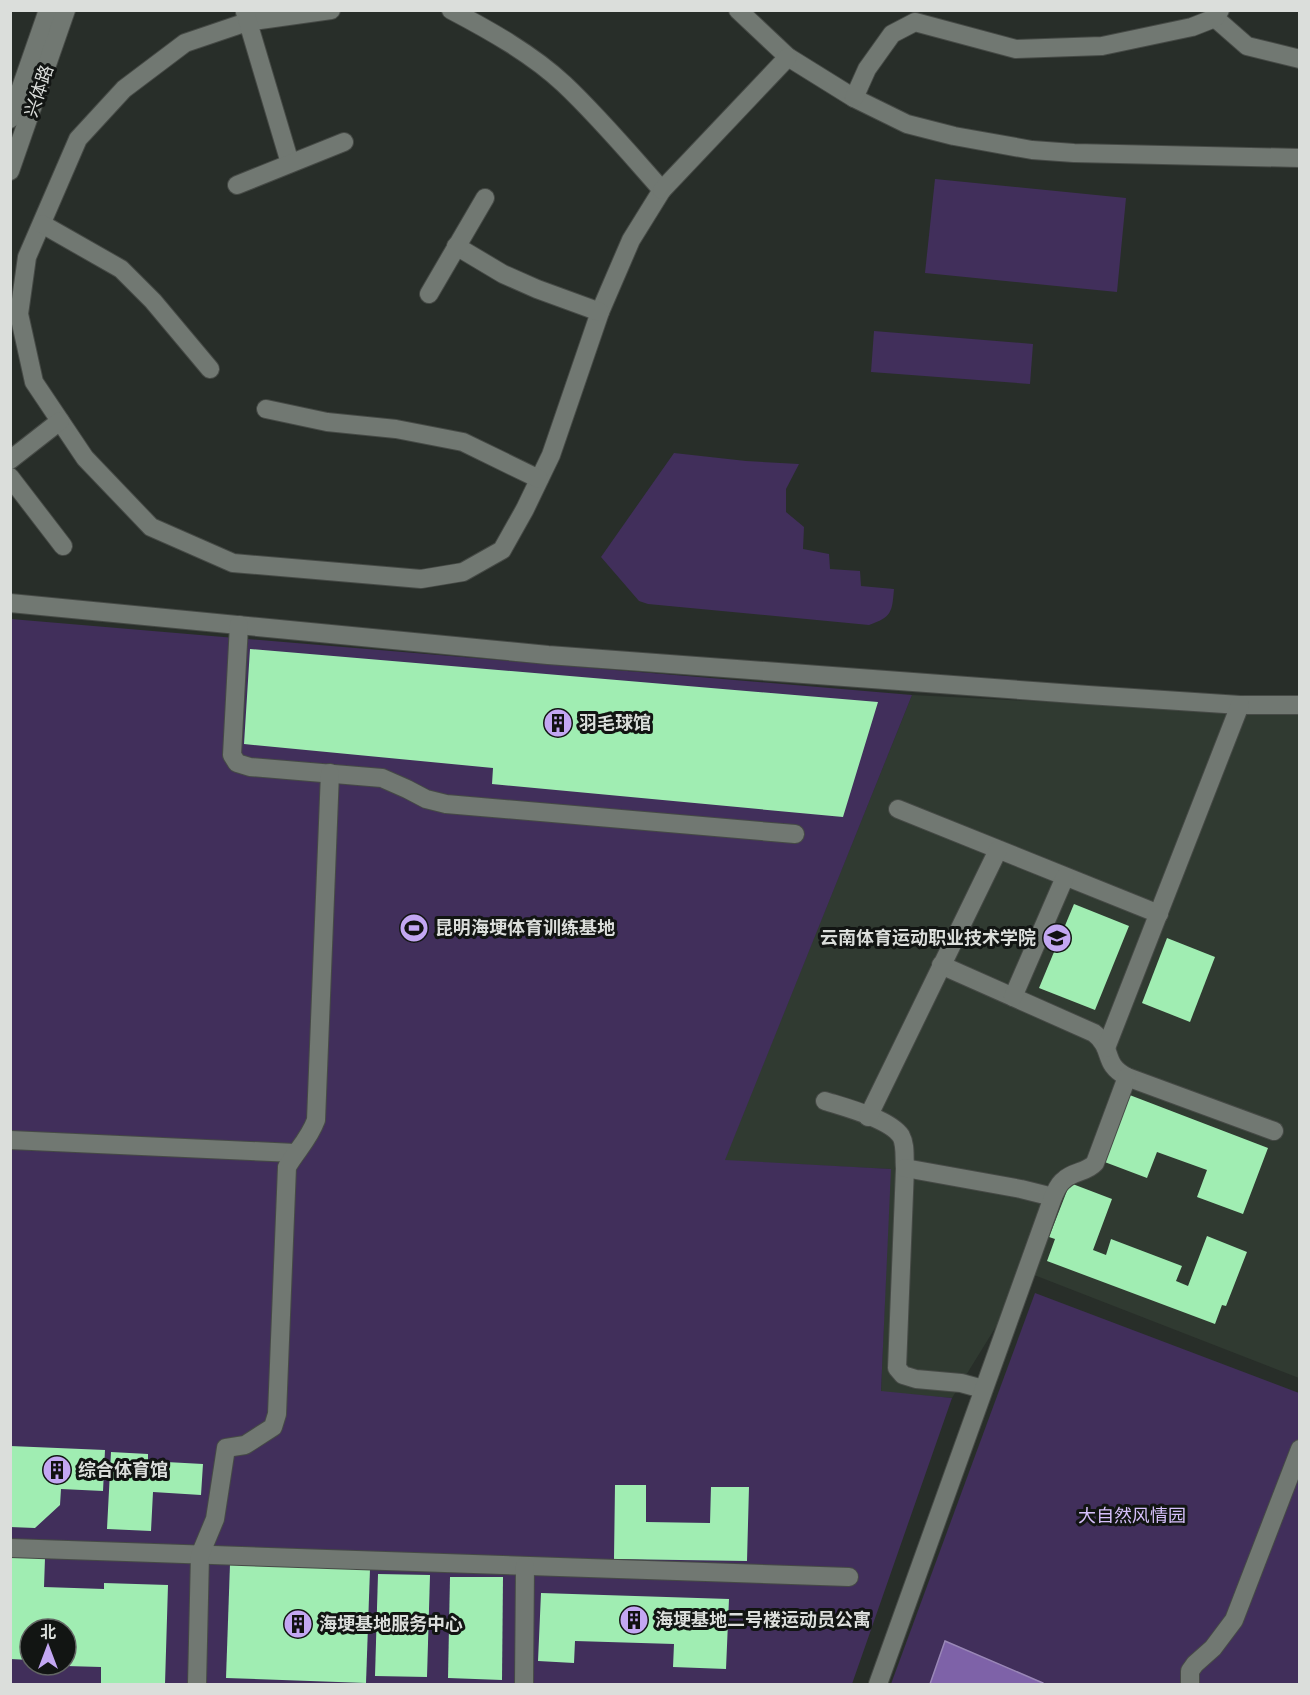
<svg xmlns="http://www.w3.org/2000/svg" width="1310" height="1695" viewBox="0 0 1310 1695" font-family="Montserrat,'Noto Sans SC',sans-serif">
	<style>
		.built { fill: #303a31 }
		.green { fill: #412f5b; fill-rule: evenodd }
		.water { fill: #7e62a8; stroke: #9a87b7; stroke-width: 1.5 }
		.building { fill: #a0edb2 }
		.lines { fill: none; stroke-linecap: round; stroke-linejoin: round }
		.minor-casing { stroke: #464a46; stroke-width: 20 }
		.minor { stroke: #717872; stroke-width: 18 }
		.labels { text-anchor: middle; stroke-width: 6; stroke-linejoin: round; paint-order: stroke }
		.street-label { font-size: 18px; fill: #dbdedb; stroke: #121513 }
		.poi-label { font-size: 18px; font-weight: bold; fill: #dbdedb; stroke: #121513; text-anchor: start }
		.park-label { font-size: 18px; fill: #d6c0fb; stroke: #121513 }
	</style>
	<rect width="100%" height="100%" fill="#282e29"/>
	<!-- built -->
	<polygon class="built" points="912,695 1299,715 1299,1378 1029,1273 952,1398 881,1392 890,1169 724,1161"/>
	<!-- green -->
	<g class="green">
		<polygon points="935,179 1126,198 1117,292 925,273"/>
		<polygon points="874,331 1033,344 1030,384 871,372"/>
		<path d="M674,453l72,8 53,3 -13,25v23l18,15 -1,22 26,5 1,15 30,2 1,15 33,3c-2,23 -2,28 -25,36l-221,-21 -9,-3 -38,-44z"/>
		<path d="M11,619l901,76 -187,465 166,9 -10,222 71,7 -100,286h-841zM30,1629h36v36h-36z"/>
		<polygon points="1035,1293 1299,1393 1299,1684 891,1684"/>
	</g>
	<!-- water -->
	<polygon class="water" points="945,1641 1043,1683 1043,1684 930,1684"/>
	<!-- building -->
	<g class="building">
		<polygon points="250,649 878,702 843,817 492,784 493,768 244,744"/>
		<polygon points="1074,904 1129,926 1095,1010 1039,988"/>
		<polygon points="1167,938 1215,957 1190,1022 1142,1003"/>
		<polygon points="1127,1094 1268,1148 1243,1214 1197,1197 1207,1170 1157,1152 1147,1178 1102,1161"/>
		<polygon points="1070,1183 1112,1199 1093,1250 1106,1255 1111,1239 1182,1266 1176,1281 1188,1286 1207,1236 1247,1252 1226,1306 1222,1305 1215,1324 1047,1261 1055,1239 1049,1237"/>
		<polygon points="10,1446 105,1450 103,1491 61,1489 60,1505 35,1528 10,1527"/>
		<polygon points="111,1452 148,1454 148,1461 203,1464 201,1495 153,1492 151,1531 107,1529"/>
		<polygon points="615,1485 646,1485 646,1522 710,1523 711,1487 749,1487 747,1561 614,1559"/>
		<polygon points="10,1556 45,1558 44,1587 104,1589 104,1583 168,1585 165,1684 101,1684 101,1667 66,1666 66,1629 30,1629 30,1660 10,1659"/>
		<polygon points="230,1564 370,1569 366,1683 226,1678"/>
		<polygon points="378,1574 430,1575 427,1677 375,1676"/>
		<polygon points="450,1577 503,1577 502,1680 448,1678"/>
		<polygon points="541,1593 729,1599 726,1669 673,1667 674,1644 575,1641 574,1663 538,1661"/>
	</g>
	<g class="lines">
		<!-- minor casing -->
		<g class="minor-casing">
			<g id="minor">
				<path d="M331,10l-84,12 -62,21 -61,46 -46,50 -51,118 -8,57 15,68 51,76 66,69 82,36 188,16 42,-7 39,-22 23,-41 26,-54 49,-143 31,-72 31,-50c-32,-36 -63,-73 -98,-106 -32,-30 -75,-54 -113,-74"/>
				<polyline points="738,10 788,57 854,98 907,124 954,136 1032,150 1074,153 1300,158"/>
				<polyline points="245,12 290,163"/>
				<polyline points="1215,18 1247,46 1300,59"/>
				<polyline points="854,98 867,69 892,34 915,22 1016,49 1102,46 1192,27 1215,18 1220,10"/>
				<polyline points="10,119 48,10"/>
				<polyline points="10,171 66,10"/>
				<polyline points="237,185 344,142"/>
				<polyline points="662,190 788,57"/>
				<polyline points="42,224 121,269 153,301 210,369"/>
				<polyline points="456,246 503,274 537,289 600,312"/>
				<polyline points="429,294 485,198"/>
				<polyline points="266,409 327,422 396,429 463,442 539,479"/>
				<polyline points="10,460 60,421"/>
				<polyline points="10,477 63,546"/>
				<polyline points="10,603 548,655 1088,695 1240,705 1300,705"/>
				<polyline points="239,625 232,755 237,763 250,767 382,778 407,789 426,799 446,804 795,834"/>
				<polyline points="898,809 1159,914"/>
				<path d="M941,965l153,68c21,17 7,30 33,44l147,54"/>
				<polyline points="1013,997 1065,877"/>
				<polyline points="1106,1048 1240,705"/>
				<path d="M825,1101c19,6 65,18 76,35 5,9 3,22 4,32l-8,200 6,7 13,4 45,4 22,6"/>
				<polyline points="868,1117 998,850"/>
				<polyline points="10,1140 295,1153"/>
				<polyline points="905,1168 1021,1189 1053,1197"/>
				<polyline points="10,1548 849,1577"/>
				<path d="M197,1684l3,-129 15,-36 11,-71 19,-3 28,-18 4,-13 10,-247c10,-17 22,-28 29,-47l14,-347"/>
				<polyline points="524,1684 525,1566"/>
				<path d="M878,1684l175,-487c3,-6 5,-13 11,-17 9,-9 22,-7 31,-17l32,-86"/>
				<polyline points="1190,1684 1190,1671 1195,1664 1213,1648 1234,1620 1300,1449"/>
			</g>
		</g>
		<!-- minor -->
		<use href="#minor" class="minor"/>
	</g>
	<!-- icons -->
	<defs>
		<g id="building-disc" transform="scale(1.5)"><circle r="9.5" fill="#c3a7f2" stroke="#121513"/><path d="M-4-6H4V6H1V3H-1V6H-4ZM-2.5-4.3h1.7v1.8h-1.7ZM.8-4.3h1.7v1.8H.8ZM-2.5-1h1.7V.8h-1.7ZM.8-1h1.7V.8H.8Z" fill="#111"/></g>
		<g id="stadium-disc" transform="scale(1.5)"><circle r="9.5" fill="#c3a7f2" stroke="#121513"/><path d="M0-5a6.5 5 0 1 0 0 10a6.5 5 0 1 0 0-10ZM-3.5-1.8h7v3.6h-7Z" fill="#111"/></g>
		<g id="university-disc" transform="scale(1.5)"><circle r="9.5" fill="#c3a7f2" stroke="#121513"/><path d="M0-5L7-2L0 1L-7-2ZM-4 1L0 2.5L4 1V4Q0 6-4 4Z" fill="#111"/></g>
	</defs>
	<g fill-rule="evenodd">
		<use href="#building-disc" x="558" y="723"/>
		<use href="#stadium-disc" x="414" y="928"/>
		<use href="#university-disc" x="1057" y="938"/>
		<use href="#building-disc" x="57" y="1470"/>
		<use href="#building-disc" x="634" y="1620"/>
		<use href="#building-disc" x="298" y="1624"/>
	</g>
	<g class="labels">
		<!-- street labels -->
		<g class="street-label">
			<text transform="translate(39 91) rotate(-71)" y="6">兴体路</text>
		</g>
		<!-- poi labels -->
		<g class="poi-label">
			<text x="579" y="729">羽毛球馆</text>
			<text x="435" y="934">昆明海埂体育训练基地</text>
			<text x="1036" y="944" text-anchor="end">云南体育运动职业技术学院</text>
			<text x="78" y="1476">综合体育馆</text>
			<text x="655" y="1626">海埂基地二号楼运动员公寓</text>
			<text x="319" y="1630">海埂基地服务中心</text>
		</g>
		<!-- park labels -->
		<g class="park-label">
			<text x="1132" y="1522">大自然风情园</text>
		</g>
	</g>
	<!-- border -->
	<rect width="1310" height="1695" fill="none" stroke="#dbdedb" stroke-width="24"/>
	<!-- north arrow -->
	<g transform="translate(48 1647)"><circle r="28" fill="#121513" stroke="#626563" stroke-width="1.5"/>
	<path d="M0-4.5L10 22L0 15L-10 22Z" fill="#c3a7f2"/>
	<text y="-9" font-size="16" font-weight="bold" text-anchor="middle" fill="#dbdedb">北</text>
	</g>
</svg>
